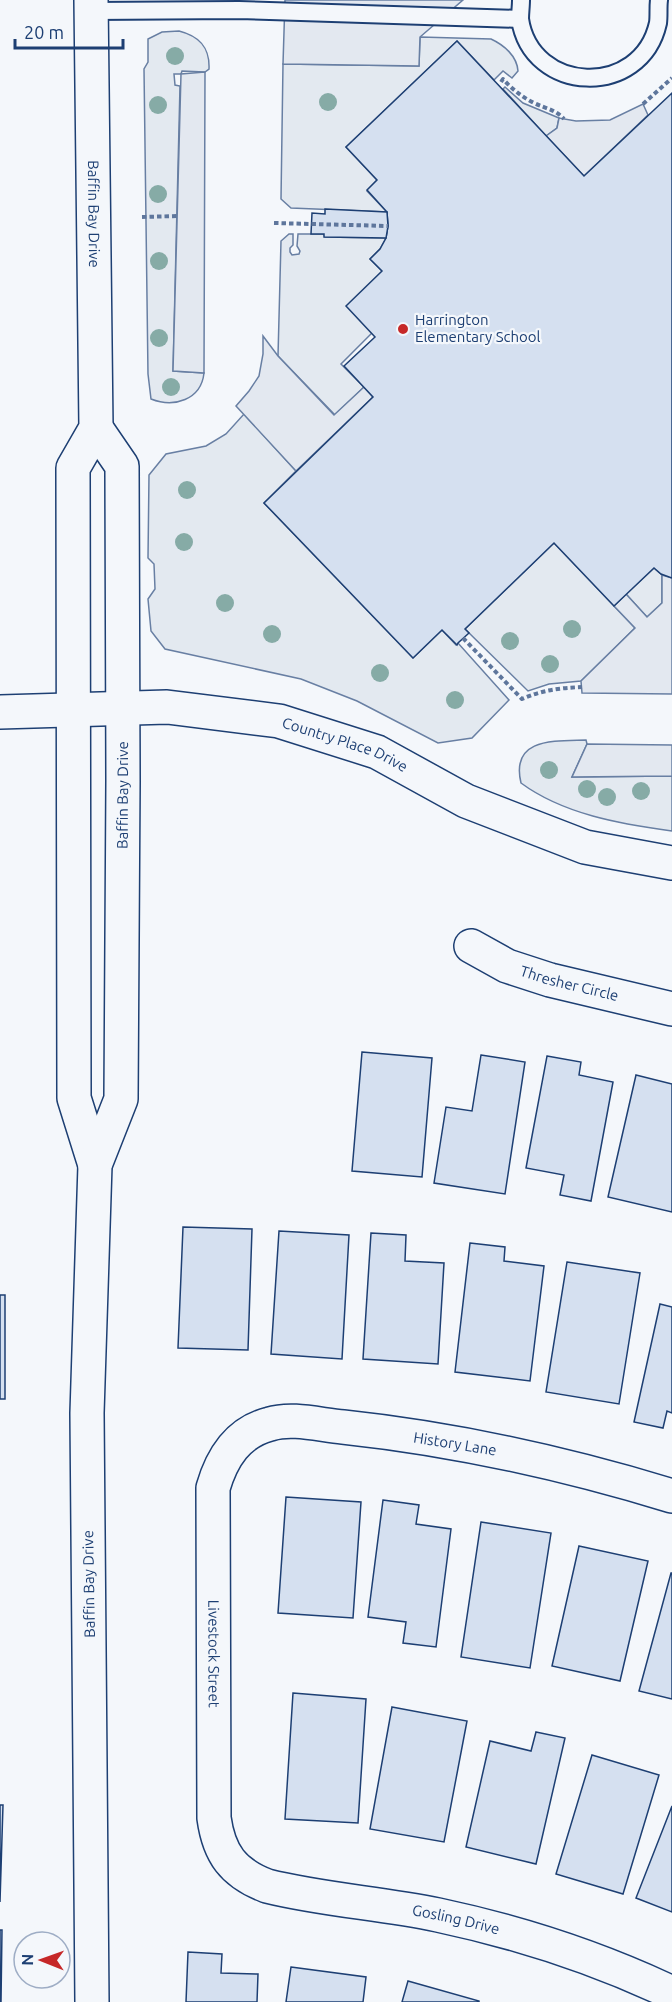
<svg xmlns="http://www.w3.org/2000/svg" width="672" height="2002" viewBox="0 0 672 2002" font-family="Ubuntu,sans-serif">
	<style>
		.green { fill: #e3e9f0; stroke: #687fa3; stroke-width: 1.5 }
		.parking { fill: #e3e8f0; stroke: #687fa3; stroke-width: 1.5 }
		.building { fill: #d5e0f0; stroke: #1d3f73; stroke-width: 1.5 }
		.lines { fill: none; stroke-linecap: round; stroke-linejoin: round }
		.service-casing { stroke: #1d3f73; stroke-width: 20 }
		.minor-casing { stroke: #1d3f73; stroke-width: 36 }
		.tertiary-casing { stroke: #1d3f73; stroke-width: 36 }
		.path { stroke: #5e769c; stroke-width: 4; stroke-dasharray: 4.5 3; stroke-linecap: butt }
		.service { stroke: #f4f7fb; stroke-width: 16 }
		.minor { stroke: #f4f7fb; stroke-width: 33 }
		.tertiary { stroke: #f4f7fb; stroke-width: 33 }
		.tree { fill: #86aba6 }
		.poi-dot { fill: #c62828; stroke: #f4f7fb; stroke-width: 2 }
		.labels { text-anchor: middle; stroke-width: 4.5; stroke-linejoin: round; paint-order: stroke }
		.street-label { font-size: 15px; fill: #1d3f73; stroke: #f4f7fb }
		.poi-label { font-size: 15px; fill: #1d3f73; stroke: #f4f7fb; text-anchor: start }
	</style>
	<rect width="100%" height="100%" fill="#f4f7fb"/>
	<!-- green -->
	<g class="green">
		<path d="M179,31c20,5 31,16 30,38l-4,3 -23,-1 -1,3h-7l1,11 5,1 -7,285 31,2c-3,27 -30,35 -53,26l-3,-25 -4,-305 4,-7v-23l14,-7z"/>
		<path d="M420,37l71,2c13,6 26,17 27,32l-6,7 -9,-7 -9,9 -37,-39 -111,106 31,33 -10,11 20,21 -96,-4 -10,-9 2,-135 136,2z"/>
		<polygon points="505,87 523,103 559,118 557,128 546,136 503,89"/>
		<polygon points="289,234 293,234 293,245 290,248 290,252 292,255 299,254 300,251 297,246 298,234 324,234 325,237 386,238 380,249 370,259 382,271 372,333 341,364 364,387 335,415 278,356 281,241"/>
		<polygon points="244,414 296,471 264,503 413,658 442,630 456,645 458,643 509,700 472,738 438,743 357,701 301,679 165,649 151,631 148,599 155,589 154,564 148,558 149,475 166,454 206,446 226,434"/>
		<polygon points="554,543 635,628 581,681 549,684 528,691 465,629"/>
		<polygon points="654,568 662,575 662,603 647,617 626,594"/>
		<path d="M586,740l1,4 -15,33 100,-1v55c-52,-7 -109,-17 -151,-48 -11,-46 35,-42 65,-43z"/>
	</g>
	<!-- parking -->
	<g class="parking">
		<polygon points="285,0 463,0 420,37 419,66 283,64"/>
		<polygon points="205,72 204,373 173,371 181,74"/>
		<polygon points="643,104 648,115 584,176 546,136 557,128 559,118 576,121 610,120"/>
		<polygon points="263,336 278,356 334,415 364,387 373,397 296,471 236,406 249,391 259,376 263,354"/>
		<polygon points="662,575 672,578 672,694 582,693 581,681 635,628 614,606 626,594 647,617 662,603"/>
		<polygon points="587,744 672,745 672,776 572,777"/>
	</g>
	<!-- building -->
	<g class="building">
		<polygon points="457,41 584,176 672,93 672,578 661,574 654,568 614,606 554,543 465,629 469,633 458,643 457,645 442,630 413,658 264,503 373,397 344,366 375,337 346,306 382,271 370,259 380,249 386,238 388,226 387,212 367,190 377,180 346,147"/>
		<polygon points="325,209 387,212 388,226 386,238 324,237 324,234 311,234 312,213 325,214"/>
		<polygon points="362,1052 432,1058 422,1177 352,1171"/>
		<polygon points="481,1055 525,1062 505,1194 434,1183 446,1107 472,1111"/>
		<polygon points="547,1056 581,1062 579,1075 613,1082 591,1201 560,1195 564,1175 526,1168"/>
		<polygon points="636,1075 672,1084 672,1212 608,1197"/>
		<polygon points="183,1227 252,1229 248,1350 178,1348"/>
		<polygon points="279,1231 349,1235 342,1359 271,1354"/>
		<polygon points="371,1233 406,1235 405,1261 444,1263 438,1364 363,1359"/>
		<polygon points="470,1243 505,1247 504,1261 544,1266 530,1381 455,1372"/>
		<polygon points="567,1262 640,1273 619,1404 546,1392"/>
		<rect x="0" y="1295" width="5" height="104"/>
		<polygon points="660,1304 672,1307 672,1413 667,1411 663,1428 634,1422"/>
		<polygon points="286,1497 361,1502 353,1618 278,1613"/>
		<polygon points="383,1500 419,1505 416,1524 451,1529 436,1647 403,1643 406,1622 368,1617"/>
		<polygon points="481,1522 551,1533 530,1668 461,1657"/>
		<polygon points="579,1546 648,1561 620,1681 552,1666"/>
		<polygon points="671,1573 672,1573 672,1699 639,1691"/>
		<polygon points="293,1693 366,1699 358,1823 285,1819"/>
		<polygon points="392,1707 467,1721 444,1842 370,1829"/>
		<polygon points="536,1732 565,1738 536,1864 466,1847 490,1741 531,1751"/>
		<polygon points="592,1755 659,1775 623,1894 556,1874"/>
		<polygon points="0,1805 3,1805 0,1902"/>
		<polygon points="672,1806 672,1912 636,1898"/>
		<polygon points="0,1930 2,1930 1,2002 0,2002"/>
		<polygon points="188,1952 222,1954 221,1973 258,1974 257,2002 186,2002"/>
		<polygon points="291,1967 366,1977 363,2002 286,2002"/>
		<polygon points="408,1981 479,2001 479,2002 402,2002"/>
	</g>
	<g class="lines">
		<!-- service casing -->
		<g class="service-casing">
			<g id="service">
				<path d="M521,0c0,6 -1,13 -1,19 11,75 121,80 138,4 1,-7 0,-16 1,-23"/>
				<polyline points="91,11 239,10 520,19"/>
			</g>
		</g>
		<!-- minor casing -->
		<g class="minor-casing">
			<g id="minor">
				<path id="s1" d="M471,946l36,20 43,14 122,29"/>
				<path id="s2" d="M672,1496c-108,-33 -217,-57 -329,-69 -23,-2 -51,-10 -73,-3 -32,8 -48,33 -57,64l1,330c5,36 19,55 53,68 56,14 114,17 171,29 80,17 160,43 234,78"/>
			</g>
		</g>
		<!-- tertiary casing -->
		<g class="tertiary-casing">
			<g id="tertiary">
				<path id="s3" d="M91,0l5,428 -23,40 1,630 21,67"/>
				<path id="s4" d="M0,712l167,-5 112,14 98,31 89,49 119,46 87,16"/>
				<path id="s5" d="M92,2002l-5,-589 8,-248 26,-66 2,-318 -1,-315 -26,-38"/>
			</g>
		</g>
		<!-- path -->
		<g class="path">
			<path d="M501,82l2,-3c9,10 19,18 31,24 12,6 21,6 30,16"/>
			<polyline points="643,104 672,78"/>
			<polyline points="142,217 178,216"/>
			<polyline points="274,223 388,226"/>
			<path d="M463,638l59,61c20,-9 38,-11 60,-12"/>
		</g>
		<!-- service -->
		<use href="#service" class="service"/>
		<!-- minor -->
		<use href="#minor" class="minor"/>
		<!-- tertiary -->
		<use href="#tertiary" class="tertiary"/>
	</g>
	<!-- trees -->
	<g class="tree">
		<circle cx="175" cy="56" r="9"/>
		<circle cx="328" cy="102" r="9"/>
		<circle cx="158" cy="105" r="9"/>
		<circle cx="158" cy="194" r="9"/>
		<circle cx="159" cy="261" r="9"/>
		<circle cx="159" cy="338" r="9"/>
		<circle cx="171" cy="387" r="9"/>
		<circle cx="187" cy="490" r="9"/>
		<circle cx="184" cy="542" r="9"/>
		<circle cx="225" cy="603" r="9"/>
		<circle cx="572" cy="629" r="9"/>
		<circle cx="272" cy="634" r="9"/>
		<circle cx="510" cy="641" r="9"/>
		<circle cx="550" cy="664" r="9"/>
		<circle cx="380" cy="673" r="9"/>
		<circle cx="455" cy="700" r="9"/>
		<circle cx="549" cy="770" r="9"/>
		<circle cx="587" cy="789" r="9"/>
		<circle cx="641" cy="791" r="9"/>
		<circle cx="607" cy="797" r="9"/>
	</g>
	<!-- markers -->
	<circle class="poi-dot" cx="403" cy="329" r="6"/>
	<g class="labels">
		<!-- street labels -->
		<g class="street-label">
			<text dy="5" stroke="none"><textPath href="#s3" startOffset="214">Baffin Bay Drive</textPath></text>
			<text dy="5" stroke="none"><textPath href="#s4" startOffset="350">Country Place Drive</textPath></text>
			<text dy="5" stroke="none"><textPath href="#s5" startOffset="1212">Baffin Bay Drive</textPath></text>
			<text dy="5" stroke="none"><textPath href="#s1" startOffset="106">Thresher Circle</textPath></text>
			<text transform="translate(455 1444) rotate(9)" y="5">History Lane</text>
			<text transform="translate(89 1584) rotate(-91)" y="5">Baffin Bay Drive</text>
			<text dy="5" stroke="none"><textPath href="#s2" startOffset="666">Livestock Street</textPath></text>
			<text dy="5" stroke="none"><textPath href="#s2" startOffset="1114">Gosling Drive</textPath></text>
		</g>
		<!-- poi labels -->
		<g class="poi-label">
			<text x="415" y="325">Harrington<tspan x="415" dy="17">Elementary School</tspan></text>
		</g>
	</g>
	<!-- north arrow -->
	<g transform="translate(42 1960) rotate(271)"><circle r="28" fill="#f4f7fb" stroke="#9eadc5" stroke-width="1.5"/>
	<path d="M0-4.5L10 22L0 15L-10 22Z" fill="#c62828"/>
	<text y="-9" font-size="16" font-weight="bold" text-anchor="middle" fill="#1d3f73">N</text>
	</g>
	<!-- scale -->
	<path d="M15 39v9h108v-9" fill="none" stroke="#1d3f73" stroke-width="3"/>
	<text x="24" y="39" font-size="18" fill="#1d3f73" stroke="#f4f7fb" stroke-width="4.5" paint-order="stroke">20 m</text>
</svg>
